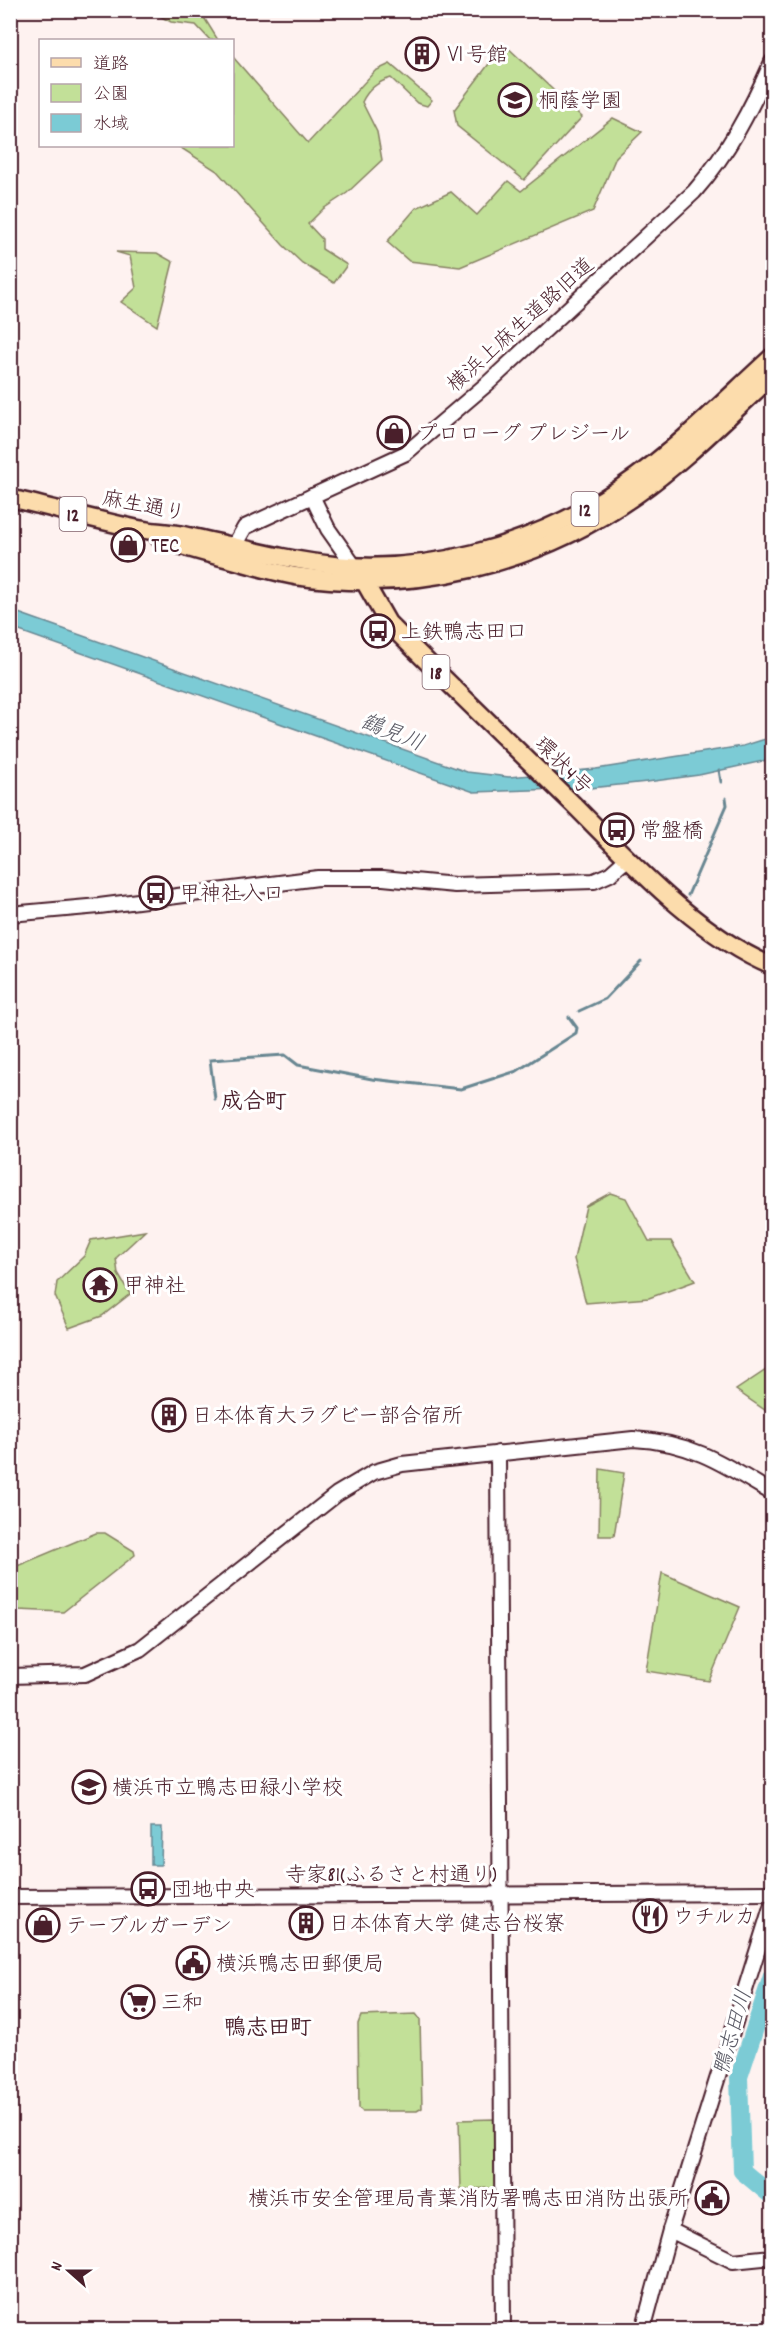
<svg xmlns="http://www.w3.org/2000/svg" width="783" height="2340" viewBox="0 0 783 2340" font-family="Dekko,'Klee One',sans-serif">
	<style>
		.green { fill: #c2e098; stroke: #868062; stroke-width: 1.5 }
		.water { fill: #7bcbd5; stroke: #678691; stroke-width: 1.5 }
		.lines { fill: none; stroke-linecap: round; stroke-linejoin: round }
		.stream { stroke: #678691; stroke-width: 3 }
		.river { stroke: #7bcbd5; stroke-width: 18 }
		.tertiary-casing { stroke: #4a1f2b; stroke-width: 18 }
		.primary-casing { stroke: #4a1f2b; stroke-width: 21 }
		.tertiary { stroke: #fff; stroke-width: 14 }
		.primary { stroke: #fcdcac; stroke-width: 16 }
		.labels { text-anchor: middle; stroke-width: 6; stroke-linejoin: round; paint-order: stroke }
		.shield { fill: #fff; stroke: #80626b; stroke-width: 1.5 }
		.shield-label { font-size: 20px; font-weight: bold; fill: #4a1f2b }
		.poi-label { font-size: 21px; fill: #4a1f2b; stroke: #fff; text-anchor: start }
		.street-label { font-size: 21px; fill: #4a1f2b; stroke: #fff }
		.water-label { font-size: 22px; font-style: italic; fill: #5b5b66; stroke: #fff }
		.neighbourhood-label { font-size: 22px; font-weight: bold; fill: #4a1f2b; stroke: #fff }
	</style>
	<rect width="100%" height="100%" fill="#fef2f0"/>
	<filter id="ink" filterUnits="userSpaceOnUse"><feTurbulence type="fractalNoise" baseFrequency=".0167" numOctaves="2"/><feDisplacementMap in="SourceGraphic" scale="12" xChannelSelector="R" yChannelSelector="G"/><feConvolveMatrix kernelMatrix="1 2 1 2 8 2 1 2 1" color-interpolation-filters="sRGB"/></filter>
	<g filter="url(#ink)">
		<!-- green -->
		<g class="green">
			<polygon points="150,11 200,11 218,40 210,40 196,25 171,22"/>
			<polygon points="504,44 582,117 524,180 457,126 454,110"/>
			<path d="M233,57l75,86 67,-72 15,-7 42,36 -5,6 -10,-3 -26,-25c-14,4 -23,11 -29,24l15,30 5,28 -35,33 -24,16 -15,15 14,15v10l25,16 -13,18 -32,-20 -19,-18 -66,-74 -39,-25h54z"/>
			<polygon points="613,118 642,132 616,157 593,211 460,267 409,261 387,242 416,208 451,192 477,215 508,181 521,191"/>
			<polygon points="116,252 157,253 173,262 157,326 121,302 136,288 130,256"/>
			<polygon points="610,1193 626,1198 649,1241 671,1241 695,1281 649,1298 586,1303 574,1259 586,1206"/>
			<polygon points="145,1231 116,1258 118,1274 130,1294 102,1316 69,1328 55,1296 57,1282 84,1256 91,1240"/>
			<polygon points="772,1366 772,1415 736,1390"/>
			<polygon points="600,1469 624,1473 614,1536 599,1536"/>
			<polygon points="96,1533 105,1533 134,1551 135,1555 63,1612 18,1610 14,1606 17,1566"/>
			<polygon points="662,1573 740,1607 709,1681 646,1671"/>
			<polygon points="416,2014 420,2019 422,2108 417,2111 362,2111 359,2108 358,2024 361,2016"/>
			<polygon points="494,2119 496,2188 461,2189 459,2120"/>
		</g>
		<!-- water -->
		<g class="water">
			<polygon points="10,610 467,772 509,777 596,769 743,746 772,737 772,759 699,775 647,782 590,788 474,792 11,628"/>
			<polygon points="151,1827 162,1827 161,1865 151,1865"/>
		</g>
		<g class="lines">
			<!-- stream -->
			<g class="stream">
				<polyline points="719,770 721,782"/>
				<polyline points="688,895 727,805 726,798"/>
				<polyline points="579,1011 605,999 641,961"/>
				<polyline points="215,1099 210,1060 285,1055 298,1065 372,1079 461,1089 517,1071 576,1033 577,1028 569,1017"/>
			</g>
			<!-- river -->
			<polyline class="river" points="772,1976 739,2077 742,2171 772,2196"/>
			<!-- tertiary casing -->
			<g class="tertiary-casing">
				<g id="tertiary">
					<polyline points="312,496 328,529 354,566"/>
					<path d="M234,546l11,-19 161,-74 81,-69 207,-192c35,-40 57,-83 78,-130"/>
					<polyline points="10,914 99,906 318,878 383,878 455,885 594,881 610,874 628,858"/>
					<polyline points="498,1453 503,2330"/>
					<path d="M10,1676l75,-2 55,-25 197,-155 37,-22 28,-8 231,-25c59,3 91,25 139,54"/>
					<polyline points="10,1897 772,1893"/>
					<polyline points="670,2230 733,2261 772,2257"/>
					<polyline points="643,2330 670,2230 772,1904"/>
				</g>
			</g>
			<!-- primary casing -->
			<g class="primary-casing">
				<g id="primary">
					<path d="M10,498c42,10 82,21 124,30 17,4 36,4 54,8 48,10 96,24 146,29 93,9 189,-18 269,-66 62,-37 115,-93 169,-142"/>
					<path d="M159,538c23,9 46,15 70,21 22,6 44,13 66,17 120,18 241,-11 341,-81 49,-34 92,-79 136,-119"/>
					<path d="M360,574l28,49c61,61 123,121 185,181 57,57 124,131 199,162"/>
				</g>
			</g>
			<!-- tertiary -->
			<use href="#tertiary" class="tertiary"/>
			<!-- primary -->
			<use href="#primary" class="primary"/>
		</g>
	</g>
	<!-- icons -->
	<defs>
		<g id="building-ring" transform="scale(1.725)"><circle r="9.5" fill="#fff" stroke="#4a1f2b" stroke-width="1.5"/><path d="M-4-6H4V6H1V3H-1V6H-4ZM-2.5-4.3h1.7v1.8h-1.7ZM.8-4.3h1.7v1.8H.8ZM-2.5-1h1.7V.8h-1.7ZM.8-1h1.7V.8H.8Z" fill="#4a1f2b"/></g>
		<g id="school-ring" transform="scale(1.725)"><circle r="9.5" fill="#fff" stroke="#4a1f2b" stroke-width="1.5"/><path d="M0-5L7-2L0 1L-7-2ZM-4 1L0 2.5L4 1V4Q0 6-4 4Z" fill="#4a1f2b"/></g>
		<g id="shop-ring" transform="scale(1.725)"><circle r="9.5" fill="#fff" stroke="#4a1f2b" stroke-width="1.5"/><path d="M-5-2.5h2.3a2.7 3.5 0 0 1 5.4 0H5L5.5 6h-11ZM-1.5-2.5h3a1.5 2.3 0 0 0-3 0Z" fill="#4a1f2b"/></g>
		<g id="bus-ring" transform="scale(1.725)"><circle r="9.5" fill="#fff" stroke="#4a1f2b" stroke-width="1.5"/><path d="M-5-6H5V4H4V6H2V4H-2V6H-4V4H-5ZM-3.5-4V0h7V-4ZM-3.5 1.2v1.5H-2V1.2ZM2 1.2v1.5H3.5V1.2Z" fill="#4a1f2b"/></g>
		<g id="temple-ring" transform="scale(1.725)"><circle r="9.5" fill="#fff" stroke="#4a1f2b" stroke-width="1.5"/><path d="M0-6L5-2H3V0L6.5 2.5H4V6H1.5V3h-3V6H-4V2.5H-6.5L-3 0V-2H-5Z" fill="#4a1f2b"/></g>
		<g id="restaurant-ring" transform="scale(1.725)"><circle r="9.5" fill="#fff" stroke="#4a1f2b" stroke-width="1.5"/><path d="M-5-6h1v4h1v-4h1v4h1v-4h1v5L-1.5 .5V6h-2V.5L-5-1ZM5-6V6H3V1.5H1.5Q1.5-4 5-6Z" fill="#4a1f2b"/></g>
		<g id="civic-ring" transform="scale(1.725)"><circle r="9.5" fill="#fff" stroke="#4a1f2b" stroke-width="1.5"/><path d="M-.6-6.5H3V-4.5H.6V-3L4-1V1h2V6H-6V1h2V-1L-.6-3ZM-1.2 2.5V6h2.4V2.5Z" fill="#4a1f2b"/></g>
		<g id="supermarket-ring" transform="scale(1.725)"><circle r="9.5" fill="#fff" stroke="#4a1f2b" stroke-width="1.5"/><path d="M-6-5.5h2.5l.6 2H6L4.5 2H-2.5L-4.4-4H-6ZM-1.5 3.2a1.3 1.3 0 1 0 .1 0ZM3 3.2a1.3 1.3 0 1 0 .1 0Z" fill="#4a1f2b"/></g>
	</defs>
	<g fill-rule="evenodd">
		<use href="#building-ring" x="422" y="54"/>
		<use href="#school-ring" x="515" y="100"/>
		<use href="#shop-ring" x="394" y="433"/>
		<use href="#shop-ring" x="128" y="545"/>
		<use href="#bus-ring" x="378" y="631"/>
		<use href="#bus-ring" x="617" y="830"/>
		<use href="#bus-ring" x="156" y="893"/>
		<use href="#temple-ring" x="100" y="1285"/>
		<use href="#building-ring" x="169" y="1415"/>
		<use href="#school-ring" x="89" y="1787"/>
		<use href="#bus-ring" x="148" y="1889"/>
		<use href="#restaurant-ring" x="650" y="1916"/>
		<use href="#building-ring" x="306" y="1923"/>
		<use href="#shop-ring" x="43" y="1925"/>
		<use href="#civic-ring" x="193" y="1963"/>
		<use href="#supermarket-ring" x="138" y="2002"/>
		<use href="#civic-ring" x="712" y="2198"/>
	</g>
	<g class="labels">
		<!-- shield labels -->
		<g class="shield">
			<rect x="571.5" y="492" width="27" height="34" rx="4.5"/>
			<rect x="59.5" y="497" width="27" height="34" rx="4.5"/>
			<rect x="422.5" y="655" width="27" height="34" rx="4.5"/>
		</g>
		<g class="shield-label">
			<text x="585" y="516">12</text>
			<text x="73" y="521">12</text>
			<text x="436" y="679">18</text>
		</g>
		<!-- poi labels -->
		<g class="poi-label">
			<text x="445" y="61">Ⅵ号館</text>
			<text x="538" y="107">桐蔭学園</text>
			<text x="417" y="440">プロローグ プレジール</text>
			<text x="151" y="552">TEC</text>
			<text x="401" y="638">上鉄鴨志田口</text>
			<text x="640" y="837">常盤橋</text>
			<text x="179" y="900">甲神社入口</text>
			<text x="123" y="1292">甲神社</text>
			<text x="192" y="1422">日本体育大ラグビー部合宿所</text>
			<text x="112" y="1794">横浜市立鴨志田緑小学校</text>
			<text x="171" y="1896">団地中央</text>
			<text x="673" y="1923">ウチルカ</text>
			<text x="329" y="1930">日本体育大学 健志台桜寮</text>
			<text x="66" y="1932">テーブルガーデン</text>
			<text x="216" y="1970">横浜鴨志田郵便局</text>
			<text x="161" y="2009">三和</text>
			<text x="689" y="2205" text-anchor="end">横浜市安全管理局青葉消防署鴨志田消防出張所</text>
		</g>
		<!-- street labels -->
		<g class="street-label">
			<text transform="translate(520 324) rotate(-42)" y="7">横浜上麻生道路旧道</text>
			<text transform="translate(144 505) rotate(11)" y="7">麻生通り</text>
			<text transform="translate(564 765) rotate(45)" y="7">環状4号</text>
			<text x="391" y="1881">寺家81(ふるさと村通り)</text>
		</g>
		<!-- water labels -->
		<g class="water-label">
			<text transform="translate(393 731) rotate(22)" y="8">鶴見川</text>
			<text transform="translate(731 2032) rotate(-74)" y="8">鴨志田川</text>
		</g>
		<!-- neighbourhood labels -->
		<g class="neighbourhood-label">
			<text x="254" y="1108">成合町</text>
			<text x="268" y="2034">鴨志田町</text>
		</g>
	</g>
	<!-- margin -->
	<rect width="783" height="2340" fill="none" stroke="#fff" stroke-width="36"/>
	<rect x="18" y="18" width="747" height="2304" fill="none" stroke="#4a1f2b" stroke-width="2" filter="url(#ink)"/>
	<!-- legend -->
	<rect x="39" y="39" width="195" height="108" fill="#ffffff" stroke="#b7a5aa" stroke-width="1.5"/>
	<rect x="51" y="58" width="30" height="9" fill="#fcdcac" stroke="#b7a5aa" stroke-width="1.5"/>
	<text x="93" y="69" font-size="18" fill="#4a1f2b">道路</text>
	<rect x="51" y="84" width="30" height="18" fill="#c2e098" stroke="#b7a5aa" stroke-width="1.5"/>
	<text x="93" y="99" font-size="18" fill="#4a1f2b">公園</text>
	<rect x="51" y="114" width="30" height="18" fill="#7bcbd5" stroke="#b7a5aa" stroke-width="1.5"/>
	<text x="93" y="129" font-size="18" fill="#4a1f2b">水域</text>
	<!-- north arrow -->
	<g transform="translate(69 2271) rotate(291)" stroke="#ffffff" stroke-width="4.5" paint-order="stroke">
	<path d="M0-4.5L10 22L0 15L-10 22Z" fill="#4a1f2b"/>
	<text y="-9" font-size="16" font-weight="bold" text-anchor="middle" fill="#4a1f2b">N</text>
	</g>
</svg>
